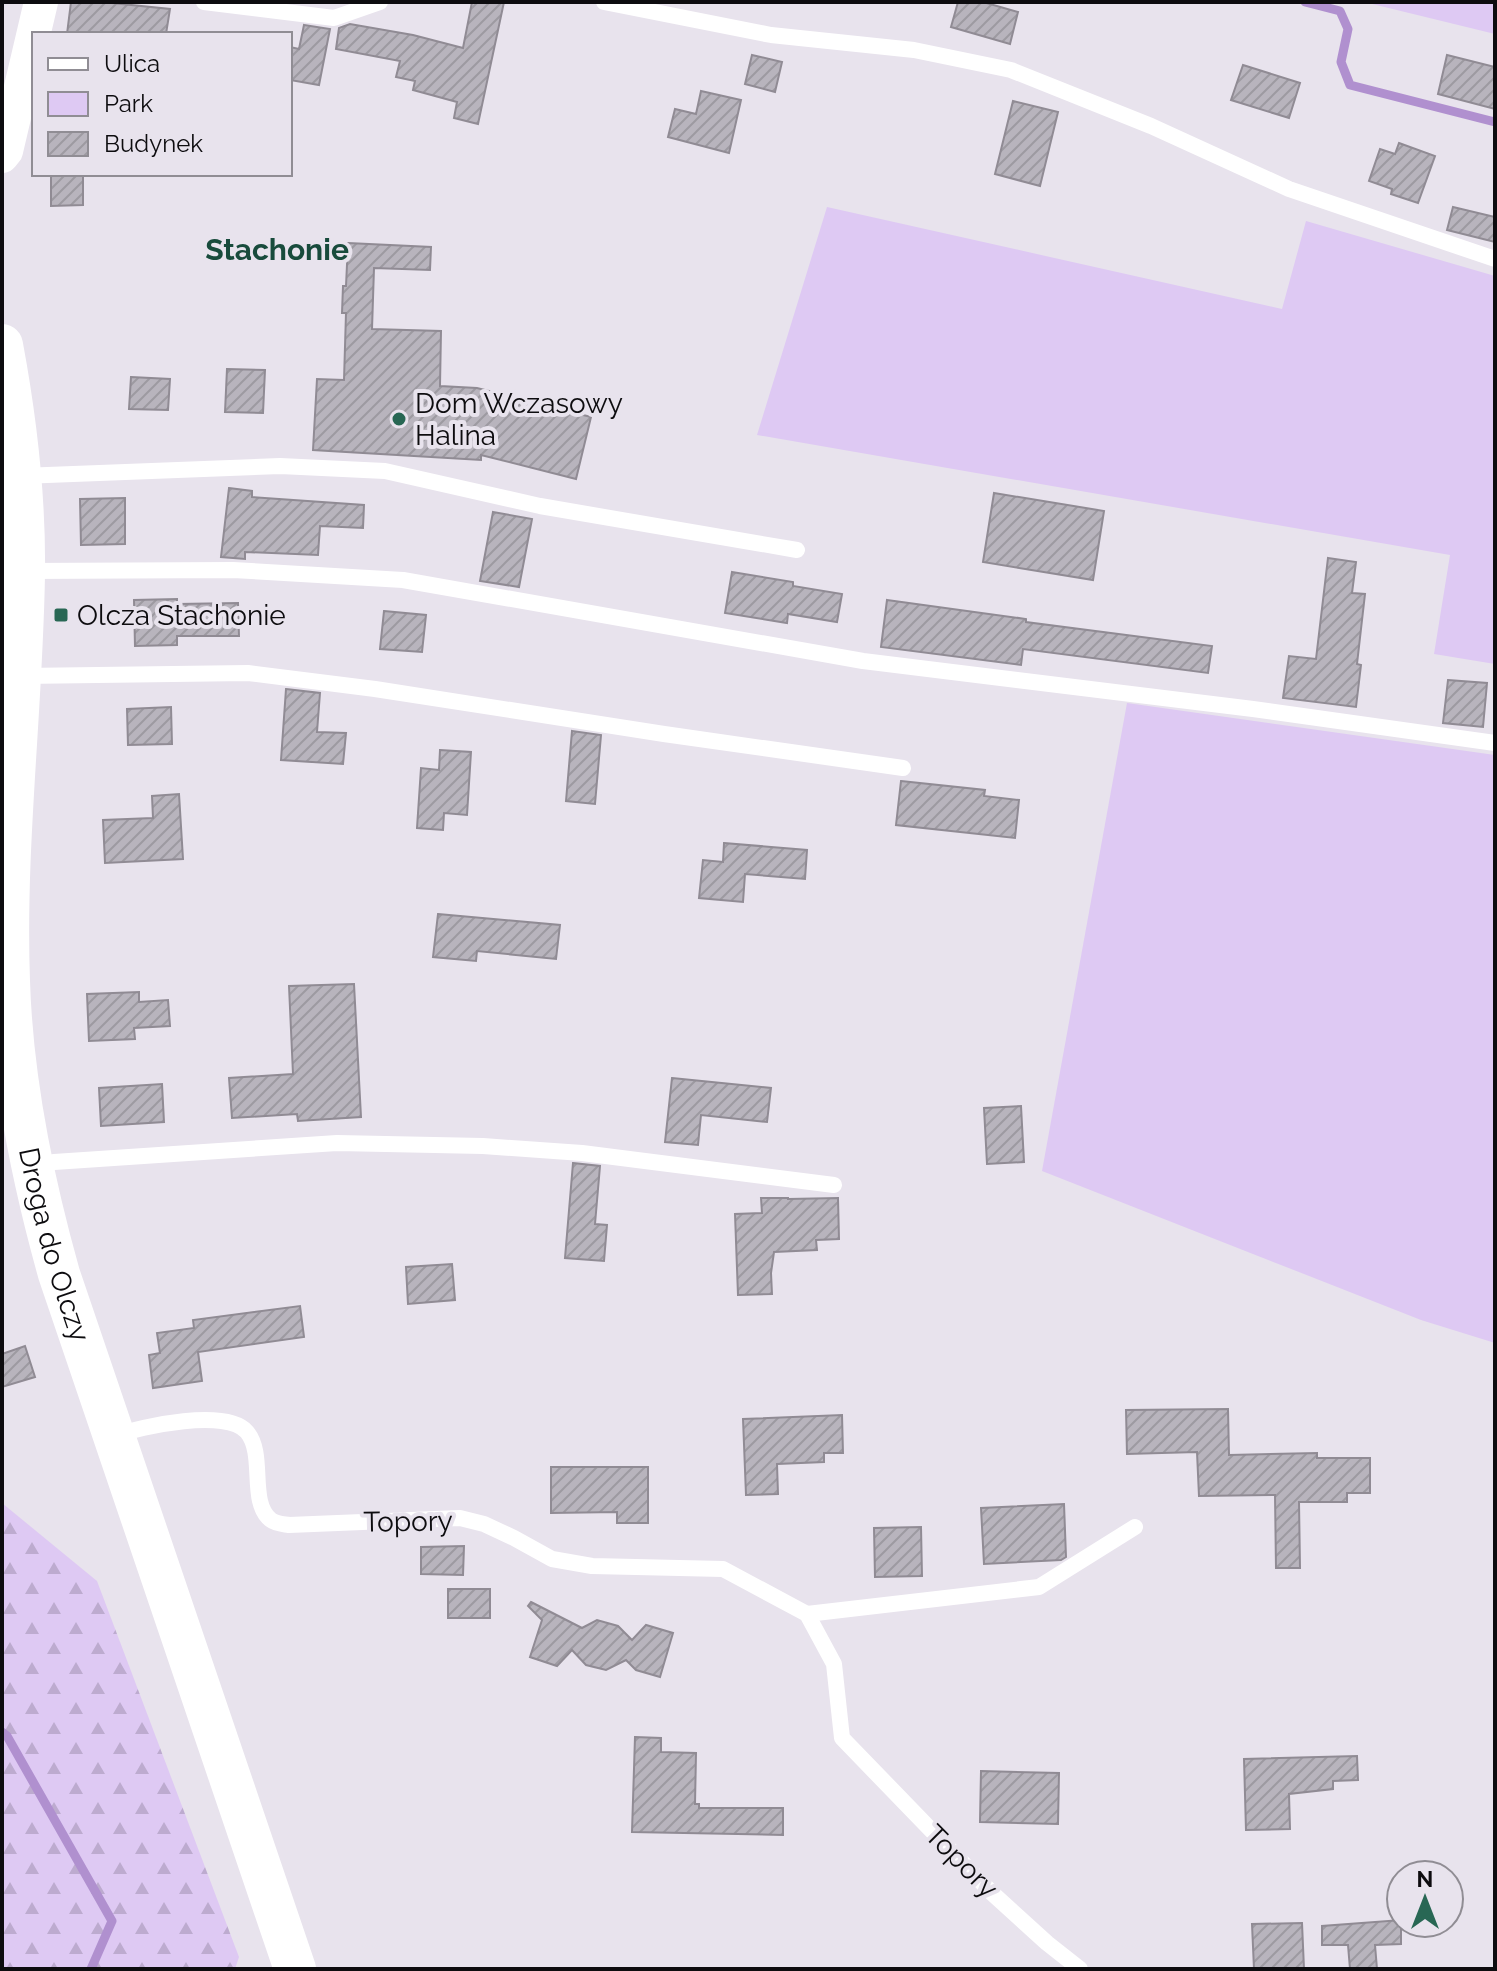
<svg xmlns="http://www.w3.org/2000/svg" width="1497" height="1971" viewBox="0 0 1497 1971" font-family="Raleway,sans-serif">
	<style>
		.green { fill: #dec9f3 }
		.forest { fill: url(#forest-firs) }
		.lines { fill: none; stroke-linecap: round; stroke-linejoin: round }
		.stream { stroke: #b090cf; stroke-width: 9 }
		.building { fill: url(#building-hatch); stroke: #908b94; stroke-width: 2 }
		.service { stroke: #fff; stroke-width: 16 }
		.minor { stroke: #fff; stroke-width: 34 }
		.tertiary { stroke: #fff; stroke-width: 42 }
		.poi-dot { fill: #286754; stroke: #e8e3ed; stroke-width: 3 }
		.labels { text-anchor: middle; stroke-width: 8; stroke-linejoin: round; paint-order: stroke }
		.poi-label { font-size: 28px; fill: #0d0c0f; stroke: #e8e3ed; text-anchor: start }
		.street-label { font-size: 28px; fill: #0d0c0f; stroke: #e8e3ed }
		.neighbourhood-label { font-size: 30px; font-weight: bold; fill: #184b3c; stroke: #e8e3ed }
	</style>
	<defs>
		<pattern id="forest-firs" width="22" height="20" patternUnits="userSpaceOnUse" patternTransform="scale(2)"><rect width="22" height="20" fill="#dec9f3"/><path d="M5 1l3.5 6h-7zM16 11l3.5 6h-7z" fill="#bdabcf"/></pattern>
		<pattern id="building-hatch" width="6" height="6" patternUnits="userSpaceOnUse" patternTransform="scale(2)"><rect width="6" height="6" fill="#b8b4bd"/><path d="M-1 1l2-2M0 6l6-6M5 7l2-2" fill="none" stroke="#9d9aa1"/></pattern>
	</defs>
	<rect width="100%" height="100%" fill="#e8e3ed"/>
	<!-- green -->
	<g class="green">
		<polygon points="1364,2 1495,2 1495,34"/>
		<polygon points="827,207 1282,309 1306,221 1495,276 1495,664 1434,654 1450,555 757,435"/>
		<polygon points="1127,703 1495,755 1495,1343 1421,1320 1042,1171"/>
	</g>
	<!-- forest -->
	<polygon class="forest" points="2,1503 97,1581 239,1957 235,1969 2,1969"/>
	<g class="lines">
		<!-- stream -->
		<g class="stream">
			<polyline points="1305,2 1340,11 1348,29 1341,62 1350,85 1495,122"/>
			<polyline points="2,1732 7,1736 112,1921 91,1969"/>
		</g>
	</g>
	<!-- building -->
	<g class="building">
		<polygon points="71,2 102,2 170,9 166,34 67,34"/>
		<polygon points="472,2 504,2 478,124 454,118 457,102 413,90 415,81 396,77 400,61 336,49 339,28 350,24 413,35 463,48"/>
		<polygon points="958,2 983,2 1018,12 1010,44 951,27"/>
		<polygon points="304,25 330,29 319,85 290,80 290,47 299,49"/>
		<polygon points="752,55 782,62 775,92 745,84"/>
		<polygon points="1447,55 1495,67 1495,109 1438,94"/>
		<polygon points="1243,65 1300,83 1289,118 1231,100"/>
		<polygon points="701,91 741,100 729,153 668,137 675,109 696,114"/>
		<polygon points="1013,101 1058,112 1040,186 995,174"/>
		<polygon points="1399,143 1435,156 1418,203 1391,194 1392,189 1369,181 1380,149 1395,154"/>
		<polygon points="51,174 83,174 83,205 51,206"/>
		<polygon points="1453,207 1495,217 1495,242 1447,230"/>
		<polygon points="348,243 431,247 430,270 374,268 372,329 441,331 440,386 477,388 591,417 576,479 481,455 481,460 313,450 317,379 344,380 346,313 342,313 343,286 346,286"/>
		<polygon points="227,369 265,370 263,413 225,412"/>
		<polygon points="131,377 170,379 168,410 129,409"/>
		<polygon points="229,488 252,491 252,497 364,505 363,528 320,526 318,555 245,552 245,559 221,557"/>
		<polygon points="994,493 1104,511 1093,580 983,562"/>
		<polygon points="125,498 125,544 81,545 80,499"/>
		<polygon points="493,512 532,519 519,587 480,581"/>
		<polygon points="1328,558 1356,562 1352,593 1365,594 1357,664 1361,665 1356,707 1283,698 1289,656 1316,659"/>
		<polygon points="732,572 793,582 793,586 842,594 837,622 788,614 787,623 725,613"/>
		<polygon points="177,599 177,604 238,603 239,636 177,636 177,645 135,646 134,600"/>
		<polygon points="887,600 1026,619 1026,622 1212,646 1208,673 1023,649 1021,665 881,647"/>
		<polygon points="384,611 426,615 422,652 380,649"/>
		<polygon points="1448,680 1487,683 1483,727 1443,723"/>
		<polygon points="286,689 320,693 317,732 346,733 343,764 281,760"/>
		<polygon points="171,707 172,744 128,745 127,709"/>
		<polygon points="572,731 601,735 595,804 566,801"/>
		<polygon points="440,750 471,752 467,815 444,813 443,830 417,828 421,768 439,770"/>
		<polygon points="901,781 985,790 984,796 1019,800 1015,838 896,825"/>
		<polygon points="179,794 183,859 105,863 103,820 153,818 152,796"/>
		<polygon points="724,843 807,850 805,879 745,874 743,902 699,898 703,860 723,862"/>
		<polygon points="438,914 560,925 556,959 477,951 476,961 433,957"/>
		<polygon points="354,984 361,1117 298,1121 297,1114 232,1118 229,1078 293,1074 289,986"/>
		<polygon points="139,992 139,1002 168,1000 170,1026 134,1028 135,1039 89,1041 87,994"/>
		<polygon points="672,1078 771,1088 767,1122 701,1115 698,1145 665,1142"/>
		<polygon points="162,1084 164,1122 101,1126 99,1088"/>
		<polygon points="1021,1106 1024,1162 987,1164 984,1108"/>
		<polygon points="573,1163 600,1166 595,1224 607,1225 604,1261 565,1258"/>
		<polygon points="761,1198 788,1198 788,1199 838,1198 839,1239 816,1240 817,1250 774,1252 771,1273 772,1294 738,1295 735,1214 762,1213"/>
		<polygon points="452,1264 455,1300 408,1304 406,1267"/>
		<polygon points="300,1306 304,1337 198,1352 202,1381 153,1388 149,1355 160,1353 157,1333 194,1328 193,1320"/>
		<polygon points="25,1346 35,1377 2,1387 2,1354"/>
		<polygon points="1228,1409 1229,1455 1317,1453 1317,1458 1370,1458 1370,1493 1347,1493 1347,1502 1299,1502 1300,1568 1276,1568 1275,1495 1199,1496 1197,1452 1127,1454 1126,1410"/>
		<polygon points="842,1415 843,1453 824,1453 824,1462 777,1464 778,1494 746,1495 743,1419"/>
		<polygon points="551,1467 648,1467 648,1523 617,1523 617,1512 551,1513"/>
		<polygon points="1064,1504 1066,1557 1061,1560 984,1564 981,1508"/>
		<polygon points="921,1527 922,1576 875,1577 874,1528"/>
		<polygon points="464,1546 463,1575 421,1574 421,1547"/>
		<rect x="448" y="1589" width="42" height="29"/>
		<polygon points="531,1602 582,1628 597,1620 618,1626 632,1640 646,1625 673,1633 660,1677 636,1670 626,1660 606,1670 586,1665 572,1650 557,1666 530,1657 542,1620 528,1606"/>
		<polygon points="635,1737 661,1738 661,1752 696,1753 695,1804 699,1804 699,1808 783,1808 783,1835 632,1832"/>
		<polygon points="1357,1756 1358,1780 1333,1781 1333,1789 1289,1794 1290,1829 1246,1830 1244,1759"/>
		<polygon points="981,1771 1059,1773 1058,1824 980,1822"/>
		<polygon points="1401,1920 1401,1944 1375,1945 1377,1969 1350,1969 1348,1945 1322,1945 1322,1926"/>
		<polygon points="1302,1923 1304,1969 1254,1969 1252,1924"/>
	</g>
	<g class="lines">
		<!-- service -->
		<g class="service">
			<polyline points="204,2 334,18 380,2"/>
			<polyline points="604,2 771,35 914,50 1011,70 1151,126 1289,189 1495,259"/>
			<polyline points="21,476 280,466 385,471 540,506 797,550"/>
			<polyline points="25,571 233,570 403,580 863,661 1253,709 1495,743"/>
			<polyline points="22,676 248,673 375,689 664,734 903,768"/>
			<polyline points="34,1168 54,1162 337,1143 483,1146 582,1153 834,1185"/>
			<path d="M115,1436c27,-10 112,-28 132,-4 19,23 1,70 24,88 5,4 12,4 18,5l171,-7 24,6 30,14 38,21 40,7 131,3 84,45 27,50 8,74 150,155 55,50 33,26"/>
			<polyline points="807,1614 1039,1587 1135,1527"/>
		</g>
		<!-- minor -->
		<polyline class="minor" points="2,156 6,151 41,2"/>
		<!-- tertiary -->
		<path class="tertiary" id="s1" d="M2,345c14,75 23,153 22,229 -2,136 -20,272 -15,407 3,100 23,197 50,293l236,695"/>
	</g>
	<!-- markers -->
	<g class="poi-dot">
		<circle cx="399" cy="419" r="8"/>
		<rect x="53" y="607" width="16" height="16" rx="4"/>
	</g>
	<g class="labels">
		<!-- poi labels -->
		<g class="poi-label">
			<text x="415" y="413">Dom Wczasowy<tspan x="415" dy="32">Halina</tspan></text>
			<text x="77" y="625">Olcza Stachonie</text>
		</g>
		<!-- street labels -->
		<g class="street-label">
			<text dy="10" stroke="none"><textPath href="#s1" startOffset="906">Droga do Olczy</textPath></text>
			<text transform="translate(408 1521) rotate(-1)" y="10">Topory</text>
			<text transform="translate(962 1861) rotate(45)" y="10">Topory</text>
		</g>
		<!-- neighbourhood labels -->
		<g class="neighbourhood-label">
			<text x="277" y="260">Stachonie</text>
		</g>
	</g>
	<!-- border -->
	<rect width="1497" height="1971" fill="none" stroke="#0d0c0f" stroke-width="8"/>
	<!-- legend -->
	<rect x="32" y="32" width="260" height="144" fill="#e8e3ed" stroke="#908d94" stroke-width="2"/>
	<rect x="48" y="58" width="40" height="12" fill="#ffffff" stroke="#908d94" stroke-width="2"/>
	<text x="104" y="72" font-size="24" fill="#0d0c0f">Ulica</text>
	<rect x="48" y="92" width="40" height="24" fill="#dec9f3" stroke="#908d94" stroke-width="2"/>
	<text x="104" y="112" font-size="24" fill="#0d0c0f">Park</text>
	<rect x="48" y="132" width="40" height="24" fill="url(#building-hatch)" stroke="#908d94" stroke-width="2"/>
	<text x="104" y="152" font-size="24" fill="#0d0c0f">Budynek</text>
	<!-- north arrow -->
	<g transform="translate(1425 1899)"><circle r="38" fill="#e8e3ed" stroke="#908d94" stroke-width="2"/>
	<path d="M0-6L14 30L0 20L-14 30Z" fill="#286754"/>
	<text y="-12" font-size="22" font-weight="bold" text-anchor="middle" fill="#0d0c0f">N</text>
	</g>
</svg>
